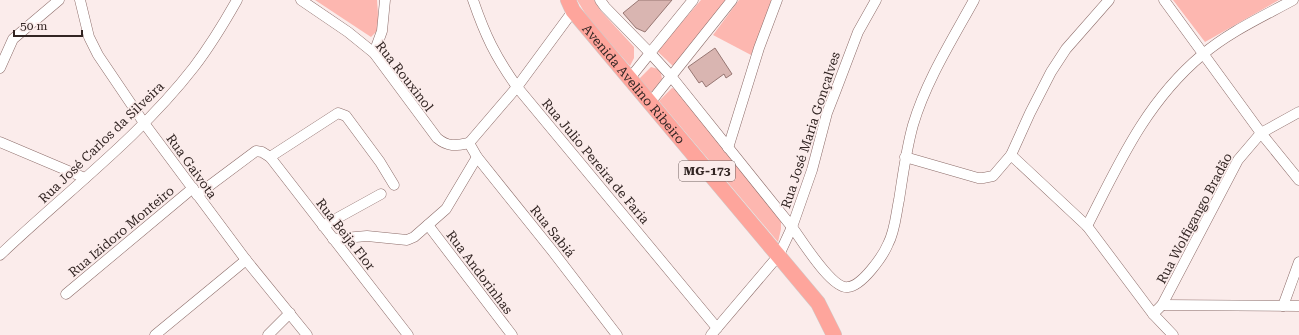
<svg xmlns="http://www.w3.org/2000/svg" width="1299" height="335" viewBox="0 0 1299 335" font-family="'Roboto Serif',serif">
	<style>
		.green { fill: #fdb7b0 }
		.building { fill: #d9b5b1; stroke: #977773 }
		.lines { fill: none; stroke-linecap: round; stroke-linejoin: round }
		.minor-casing { stroke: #8c6c69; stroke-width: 11 }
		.highway-casing { stroke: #cecbca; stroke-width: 16 }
		.minor { stroke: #fff; stroke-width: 10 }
		.highway { stroke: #fea59c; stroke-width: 15 }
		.labels { text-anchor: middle; stroke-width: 3.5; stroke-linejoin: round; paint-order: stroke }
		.shield { fill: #fbeceb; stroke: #6e615f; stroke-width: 1 }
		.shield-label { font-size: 12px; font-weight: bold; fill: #322523 }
		.street-label { font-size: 13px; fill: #322523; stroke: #fbeceb }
	</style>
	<rect width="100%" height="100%" fill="#fbeceb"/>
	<!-- green -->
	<g class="green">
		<polygon points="315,0 377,0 379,29 371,37"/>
		<polygon points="577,0 594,0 600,10 634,47 634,58 630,66 588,18"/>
		<polygon points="701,0 727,0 673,66 657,51"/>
		<polygon points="739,0 772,0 751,55 713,35"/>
		<polygon points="1173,0 1279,0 1205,42"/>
		<polygon points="651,67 658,69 661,73 662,79 651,93 639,79"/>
		<polygon points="672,88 676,89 781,219 781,229 778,242 659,101"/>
	</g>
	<!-- building -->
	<g class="building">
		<polygon points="639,0 672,0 645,32 636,28 623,13"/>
		<polygon points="715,48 732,74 726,78 724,74 706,87 702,81 699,83 688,67"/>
	</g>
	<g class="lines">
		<!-- minor casing -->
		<g class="minor-casing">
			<g id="minor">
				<polyline points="80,0 89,37 98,55 144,123 246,260 307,335"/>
				<path d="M301,0l47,32 26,21 63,85c11,9 18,8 32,5"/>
				<path d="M473,0c12,35 22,56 44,87l200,241"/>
				<polyline points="600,0 605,7 650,53 630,78"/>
				<polyline points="693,0 650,53 670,75 792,227 812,170 827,113 836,90 858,32 876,0"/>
				<polyline points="1164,0 1261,133 1299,180"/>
				<polyline points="374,53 382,31 385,0"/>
				<polyline points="0,68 13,39 59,0"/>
				<polyline points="649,104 732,0"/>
				<polyline points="0,142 85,178"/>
				<polyline points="469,143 477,157 554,253 617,335"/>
				<polyline points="469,143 517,87 573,11"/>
				<polyline points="728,148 759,48 777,0"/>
				<polyline points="1011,155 1087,226 1153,314 1173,335"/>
				<polyline points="270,157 338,113 346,116 380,162 394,185"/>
				<polyline points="905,157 978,178 983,178 993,176 1011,155 1030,113 1051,72 1066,49 1109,0"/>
				<polyline points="197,195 256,151 262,152 270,157 408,335"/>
				<polyline points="428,225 512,335"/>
				<polyline points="323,226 381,194"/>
				<path d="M1087,226c32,-63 59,-124 115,-171 27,-23 60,-38 91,-55"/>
				<polyline points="333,239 367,236 407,240 414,237 446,209 477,157"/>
				<path d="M0,255c65,-62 139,-117 194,-188 16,-21 30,-44 43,-67"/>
				<polyline points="66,294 193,188"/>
				<polyline points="1162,305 1299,306"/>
				<polyline points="1283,306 1299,262"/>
				<polyline points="1153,314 1162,305 1238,160 1261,133 1299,112"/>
				<polyline points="155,335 246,260"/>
				<polyline points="268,335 290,313"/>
				<path d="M711,335l68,-80 13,-28c9,12 40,63 56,60 14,-1 35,-31 40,-43 7,-13 8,-30 11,-44 4,-25 7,-50 14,-75 13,-44 39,-85 61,-125"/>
			</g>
		</g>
		<!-- highway casing -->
		<g class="highway-casing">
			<g id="highway">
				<path id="s1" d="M568,0l5,11 245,292 16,32"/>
			</g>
		</g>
		<!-- minor -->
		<use href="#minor" class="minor"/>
		<!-- highway -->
		<use href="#highway" class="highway"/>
	</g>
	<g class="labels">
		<!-- shield labels -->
		<rect class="shield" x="679" y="161" width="56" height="20" rx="3"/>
		<g class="shield-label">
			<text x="707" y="175">MG-173</text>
		</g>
		<!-- street labels -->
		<g class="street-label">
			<text transform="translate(405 76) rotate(52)" y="5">Rua Rouxinol</text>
			<text dy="5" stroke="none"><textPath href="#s1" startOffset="107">Avenida Avelino Ribeiro</textPath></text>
			<text transform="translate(810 130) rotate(-72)" y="5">Rua José Maria Gonçalves</text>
			<text transform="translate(101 142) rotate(-44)" y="5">Rua José Carlos da Silveira</text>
			<text transform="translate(596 161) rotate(50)" y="5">Rua Julio Pereira de Faria</text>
			<text transform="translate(192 166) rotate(54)" y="5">Rua Gaivota</text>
			<text transform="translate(1194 218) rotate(-62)" y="5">Rua Wolfigango Bradão</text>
			<text transform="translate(121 231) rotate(-40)" y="5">Rua Izidoro Monteiro</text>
			<text transform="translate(553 231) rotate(51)" y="5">Rua Sabiá</text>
			<text transform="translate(346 234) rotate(52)" y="5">Rua Beija Flor</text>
			<text transform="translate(480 272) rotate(53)" y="5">Rua Andorinhas</text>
		</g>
	</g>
	<!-- scale -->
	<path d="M14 30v6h68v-6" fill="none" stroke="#322523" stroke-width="2"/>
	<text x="20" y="30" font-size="12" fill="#322523" stroke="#fbeceb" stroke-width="3" paint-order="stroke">50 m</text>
</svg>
